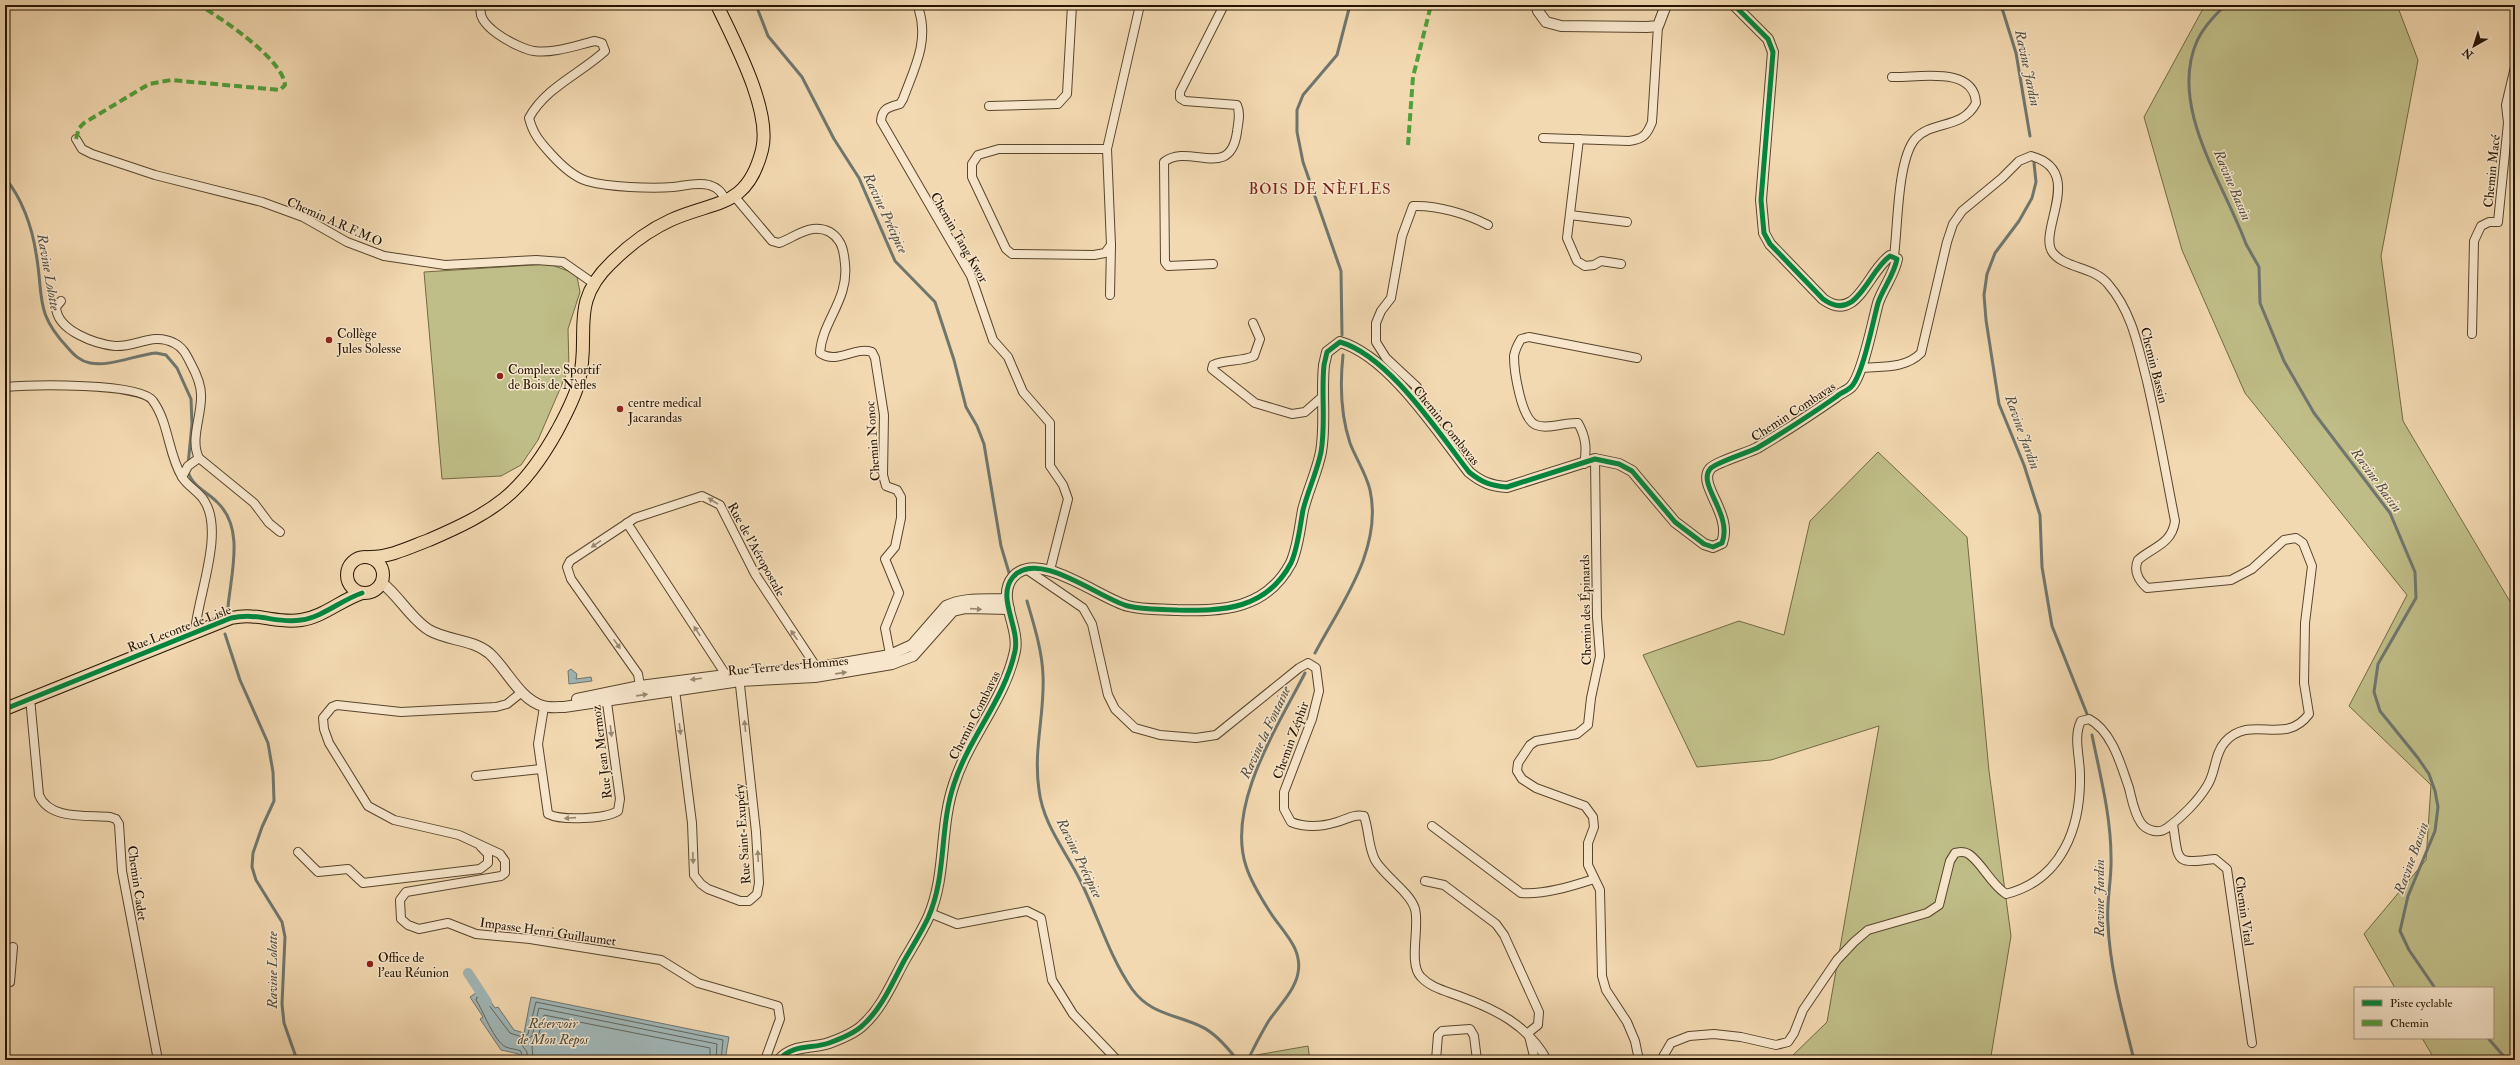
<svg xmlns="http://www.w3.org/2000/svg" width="2520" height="1065" viewBox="0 0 2520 1065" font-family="'IM FELL Double Pica',serif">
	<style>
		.green { fill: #c0be88; stroke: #726944 }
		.water { fill: #a1b7b8; stroke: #6f766e }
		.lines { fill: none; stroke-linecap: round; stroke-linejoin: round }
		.shore { stroke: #63665c; stroke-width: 1 }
		.stream { stroke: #6f766e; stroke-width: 3 }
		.canal { stroke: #a1b7b8; stroke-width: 10 }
		.minor-casing { stroke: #58452c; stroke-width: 10 }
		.tertiary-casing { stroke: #58452c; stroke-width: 12 }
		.primary-casing { stroke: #251400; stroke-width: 14 }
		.minor { stroke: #f7e6cc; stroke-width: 8 }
		.tertiary { stroke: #f7e6cc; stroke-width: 10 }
		.primary { stroke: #f3d9b1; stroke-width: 12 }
		.quiet { stroke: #50a03c; stroke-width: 4; stroke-dasharray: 8 4; stroke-linecap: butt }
		.cycleway-casing { stroke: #f7e6cc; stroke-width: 8 }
		.cycleway { stroke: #00873e; stroke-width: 5 }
		.oneway { fill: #988870 }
		.poi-dot { fill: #8f2418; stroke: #f7e6cc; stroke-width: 1.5 }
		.labels { text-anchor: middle; stroke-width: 3; stroke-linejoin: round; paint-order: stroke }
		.street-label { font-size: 13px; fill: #251400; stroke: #f7e6cc }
		.poi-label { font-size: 13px; fill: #251400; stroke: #f7e6cc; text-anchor: start }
		.water-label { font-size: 14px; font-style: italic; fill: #504d40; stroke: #f7e6cc }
		.quarter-label { font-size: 15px; letter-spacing: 1px; fill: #7a1f14; stroke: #f7e6cc }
	</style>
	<rect width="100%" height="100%" fill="#f3d9b1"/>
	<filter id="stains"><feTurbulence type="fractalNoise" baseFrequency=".005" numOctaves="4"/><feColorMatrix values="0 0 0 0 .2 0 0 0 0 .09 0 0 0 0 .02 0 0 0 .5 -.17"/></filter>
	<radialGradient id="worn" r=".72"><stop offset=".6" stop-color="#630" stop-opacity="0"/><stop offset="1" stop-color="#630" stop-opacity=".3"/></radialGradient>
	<!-- green -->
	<g class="green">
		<polygon points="2205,5 2397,5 2418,60 2381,256 2403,421 2515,610 2515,1060 2435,1060 2422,1038 2493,1038 2493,988 2395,988 2364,934 2426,860 2431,785 2349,706 2407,595 2245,393 2182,250 2144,117"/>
		<polygon points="549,264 571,272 577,277 580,292 568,329 569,368 538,440 521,465 501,476 442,479 424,272"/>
		<polygon points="1878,452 1967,537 1989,771 2011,936 1991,1056 1996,1060 1788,1060 1827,1022 1879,726 1771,760 1697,767 1643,655 1739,621 1784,635 1810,521"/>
		<polygon points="1308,1046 1310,1060 1228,1060"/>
	</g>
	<!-- water -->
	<g class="water">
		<polygon points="571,669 577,674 576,679 591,677 592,681 569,684 568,671"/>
		<polygon points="482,989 495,1008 498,1007 514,1030 524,1033 531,997 729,1037 725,1060 518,1060 519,1054 501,1050 480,1019 483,1017 470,997"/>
	</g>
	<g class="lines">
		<!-- shore -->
		<g class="shore">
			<path d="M522,1060l-1,-9c-5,-2 -11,-2 -15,-4 -12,-5 -23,-37 -30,-47l1,-3 5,-1 28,37 12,4 6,-3 8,-32 187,38 -2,20"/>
			<polyline points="527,1060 527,1052 521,1044 532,1036 539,1008 717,1044 716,1060"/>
			<polyline points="533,1060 532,1046 538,1037 544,1015 710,1048 710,1060"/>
		</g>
		<!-- stream -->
		<g class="stream">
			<polyline points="756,5 768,36 802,77 834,139 859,178 895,261 935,302 954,360 966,407 977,426 984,444 1001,546 1010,576"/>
			<polyline points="2001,5 2016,53 2030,136"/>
			<path d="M2225,5c-11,12 -21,21 -28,36 -29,66 27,142 49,203l13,23 1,36 24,58 30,52 76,100 25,59 1,26 -38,66 -4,28 6,19 38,47 11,16 6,17 3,16 -3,24 -27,65 -8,35 9,19 26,38"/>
			<polyline points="2034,163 2036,182 2032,198 2019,221 1995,253 1987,274 1984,295 1986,320 1999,404 2024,465 2040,515 2042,567 2052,626 2087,714"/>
			<path d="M5,178c17,20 27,49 31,75 8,44 -2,59 32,95 6,7 12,13 22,15 20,4 45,-8 66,-10l10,2 11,13 14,31 1,25 -4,41"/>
			<polyline points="1342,335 1341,271 1303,162 1297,132 1297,110 1303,95 1337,55 1350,5"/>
			<path d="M188,471c3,14 19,21 29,31 28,26 14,71 11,105"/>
			<path d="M1027,601c7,24 15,49 16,74 2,39 -10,74 -4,115 4,34 26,60 41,90 18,36 29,76 52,109 18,25 42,25 68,37 14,6 28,22 37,34"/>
			<polyline points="225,634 240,680 268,743 273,772 274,801 262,827 253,853 252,867 256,880 282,922 285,937 282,1004 284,1023 297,1060"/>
			<path d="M1315,653c26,-49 68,-104 55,-163 -4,-17 -14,-31 -20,-47 -9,-27 -10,-60 -7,-88"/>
			<path d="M2092,735c8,40 19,81 19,122 1,22 -5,45 -3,67 2,46 15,91 26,136"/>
			<polyline points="2488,1038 2507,1060"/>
			<path d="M1248,1060c6,-13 13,-26 20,-38 9,-14 27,-31 30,-49 5,-25 -16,-42 -28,-61 -9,-14 -19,-30 -24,-46 -20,-61 32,-140 59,-193"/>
		</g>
		<!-- canal -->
		<polyline class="canal" points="468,973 487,1002"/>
		<!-- minor casing -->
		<g class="minor-casing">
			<g id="minor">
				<path d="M483,5c-14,18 36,44 51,46 19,3 43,-6 61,-10l7,2 3,8c-25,23 -59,36 -76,67 4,16 11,24 22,36 9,10 23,23 36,27 20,6 65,8 86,6 12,-1 23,-5 36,-2 10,3 13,8 17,16"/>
				<path d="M919,10c10,32 -5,59 -16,89l-3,5c-11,3 -18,4 -19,17l90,155 22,64 15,17 15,35 27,31v43l13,19 5,14 -18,71"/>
				<path d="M1892,77c26,1 82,-12 84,26 -14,27 -44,17 -61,36 -18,22 -17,88 -21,117"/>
				<polyline points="989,106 1058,104 1067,94 1072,5"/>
				<path d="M1543,138l86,3c14,-2 18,-6 23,-19l6,-96"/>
				<polyline points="76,139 82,149 92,154 155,175 262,202 303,217 347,242 384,256 445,265 536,260 563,262 593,283"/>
				<polyline points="1579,139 1567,238 1577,261 1585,266 1594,265 1601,261 1621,264"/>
				<polyline points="1107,149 999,149 978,155 972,164 972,177 1006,249 1012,254 1094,255 1105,253 1111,245 1107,149 1140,5"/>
				<path d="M735,197l37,44 7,2c11,-4 23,-13 34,-14 11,-1 20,3 26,12 5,7 5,15 6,23 4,36 -23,57 -25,89 17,12 34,-7 52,-1l3,6 9,57 -1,60 3,11 11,4 4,7v21l-6,29 -10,12 14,34 -14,35 6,31"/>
				<polyline points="1570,215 1627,222"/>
				<path d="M1213,264l-45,2 -3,-4 -1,-100c25,-20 66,20 73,-30 1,-9 4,-18 0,-27l-52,-4 -5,-3v-6l44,-87"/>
				<polyline points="1110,295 1111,245"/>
				<path d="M61,301l-5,6c1,24 40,37 59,39 22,1 38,-14 59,-3 9,4 13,13 17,21 6,11 11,22 10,34 0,19 -11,43 -2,60l55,45 15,20 11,9"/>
				<path d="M1253,323l7,16 -6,17c-13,6 -28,3 -41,9l-1,4 43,34 37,11 13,-2 17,-15"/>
				<polyline points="2472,334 2474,241 2481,226 2489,222 2498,222 2508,123 2506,105 2515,67"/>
				<path d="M5,387c25,-2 136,-5 148,14 16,22 15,53 29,76"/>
				<path d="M1412,399l5,-12 -31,-29 -10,-16v-19l5,-12 10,-13 11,-62 11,-30c24,-1 54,8 75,19"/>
				<polyline points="1595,459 1597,617 1600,656 1591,698 1588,725 1577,734 1536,741 1530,745 1518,763 1517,771 1522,779 1536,788 1585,806 1593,817 1594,827 1588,843 1588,865 1600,890 1602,976 1606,990 1627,1022 1635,1041 1639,1060"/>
				<path d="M1584,464c3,-15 2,-27 -6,-41 -13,-1 -30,7 -42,2 -15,-6 -22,-54 -22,-69 1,-6 4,-12 7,-17l8,-2 108,21"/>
				<polyline points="627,523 726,675"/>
				<path d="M1026,569l57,39 9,16 16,71 7,14 20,19 25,7 36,3 20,-3 83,-67 9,-5 8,5 3,23 -7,28 -28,73v17l7,13c15,6 30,5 46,0 11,-3 16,-8 27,-6 5,14 4,30 11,44 9,16 35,32 40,49 5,18 -7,55 6,68 10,11 25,14 38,19 36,13 69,29 88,64"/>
				<path d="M195,631c3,-35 29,-98 10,-129 -5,-10 -17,-15 -23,-25l6,-11 11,-8"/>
				<polyline points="640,686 638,674 571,579 567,567 570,561 635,518 702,496 720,505 755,574 813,662 815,673"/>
				<polyline points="675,690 692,823 694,875 701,884 708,889 740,901 749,901 757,894 759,883 756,832 739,676"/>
				<polyline points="522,692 507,704 496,707 401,712 337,705 332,707 323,718 324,729 329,743 368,806 394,820 459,835 500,854 505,861 505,873 501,876 406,892 400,900 401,919 408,925 419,929 448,923 476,934 530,939 661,960 698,983 778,1006 780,1019 765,1060"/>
				<path d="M30,698l9,97c10,25 48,20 71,22l6,2 3,5 3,47 36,189"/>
				<path d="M544,707l-6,37 10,70c14,7 57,5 70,-3l2,-12 -14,-104"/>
				<polyline points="476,776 541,769"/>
				<path d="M2173,824c6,39 1,40 42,35l12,10 25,174"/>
				<path d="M1432,826l89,67c23,2 51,-7 73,-14"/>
				<polyline points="298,852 318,872 348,869 363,883 480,869 488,863 488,854 481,847"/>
				<polyline points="1425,881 1444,885 1496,924 1504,935 1539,1012 1538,1025 1528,1033"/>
				<polyline points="930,913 957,924 1027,911 1041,918 1052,980 1073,1014 1117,1060"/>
				<polyline points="5,982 10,982 13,947"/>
				<polyline points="1529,1036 1535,1060"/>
				<polyline points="1436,1060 1438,1035 1442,1031 1470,1029 1474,1036 1477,1060"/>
				<path d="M1661,1060l10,-17 18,-7 25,-2 27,3 35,8 12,-3 6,-9 9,-23 34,-50 17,-18 14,-12 59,-17 12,-8 11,-44 5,-8c5,-1 10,-2 15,2 14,11 20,28 36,39 56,-14 75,-67 74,-119 0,-18 -7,-38 1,-54l8,-2c23,12 32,46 40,69 3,12 5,25 12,35 6,8 18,11 26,5 14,-10 31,-27 40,-42 9,-13 7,-32 18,-44 26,-29 60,5 84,-28l-5,-31 1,-60 7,-57 -9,-23 -7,-5 -12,2 -32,29 -21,11 -84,8c-8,-7 -14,-17 -9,-28 15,-13 34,-16 37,-39 -9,-46 -17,-93 -28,-140 -9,-35 -15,-69 -39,-97 -15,-18 -42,-15 -55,-31 -17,-21 34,-82 -22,-97l-12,5 -17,17 -40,33 -9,13 -6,18 -26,111c-16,16 -39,13 -61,15"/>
			</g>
		</g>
		<!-- tertiary casing -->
		<g class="tertiary-casing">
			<g id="tertiary">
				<polyline points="1537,5 1538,11 1546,22 1561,26 1647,27 1658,26 1666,5"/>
				<path d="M382,583c17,13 29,36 47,47 19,11 43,9 60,23 18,16 30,46 54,53 6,2 15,1 21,1l176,-26 75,-4 77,-13 21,-8 40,-45 13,-3 43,1"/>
				<path d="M577,699l63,-13 86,-11 88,-7 76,-13 22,-10 34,-39c19,-9 40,-6 60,-7"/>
				<path d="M779,1060c13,-16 33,-11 50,-17 11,-4 26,-10 34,-18 19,-17 29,-42 41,-64 8,-14 17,-28 24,-43 19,-42 11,-90 26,-134 15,-47 51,-85 61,-133 5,-24 -19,-54 -2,-74 25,-29 87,22 115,29 15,4 33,3 49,4 46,1 89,0 114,-47 7,-15 9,-37 12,-53 5,-20 14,-38 18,-58 5,-28 0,-58 3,-87l3,-13 13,-10c49,14 98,90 129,130 12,10 22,14 38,15l88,-28 24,5 13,7 43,51 29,22 9,3 9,-4c11,-29 -25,-58 -12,-74 4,-6 37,-16 47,-21 27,-16 53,-33 79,-51 4,-4 11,-6 15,-10 12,-12 22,-66 27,-84 5,-15 16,-28 19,-44l-7,-3c-23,16 -33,68 -67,43l-53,-55 -6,-11 -3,-33 12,-148 -5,-13 -34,-34"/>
			</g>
		</g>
		<!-- primary casing -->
		<g class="primary-casing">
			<g id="primary">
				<circle cx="365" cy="575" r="18"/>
				<path d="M370,557c21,0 40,-10 59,-17 65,-28 93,-46 128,-109 8,-15 18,-33 22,-50 12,-47 -11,-77 32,-118 17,-17 38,-33 60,-43 44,-20 76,-11 91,-70 10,-39 -28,-109 -45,-145"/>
				<path d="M5,709l226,-91c28,-6 45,6 70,2 22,-3 40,-20 61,-27"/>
			</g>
		</g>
		<!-- minor -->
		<use href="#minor" class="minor"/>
		<!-- tertiary -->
		<use href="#tertiary" class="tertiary"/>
		<!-- primary -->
		<use href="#primary" class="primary"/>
		<!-- quiet -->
		<g class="quiet">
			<path d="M76,139l3,-11 5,-5 65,-39 22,-4 109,10 5,-5c-2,-26 -64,-67 -86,-80"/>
			<polyline points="1408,145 1413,77 1431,5"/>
		</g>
		<!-- cycleway casing -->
		<g class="cycleway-casing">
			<g id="cycleway">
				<path d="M5,709l226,-91c28,-6 45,6 70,2 22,-3 40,-20 61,-27"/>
				<path d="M779,1060c13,-16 33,-11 50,-17 11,-4 26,-10 34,-18 19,-17 29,-42 41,-64 8,-14 17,-28 24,-43 19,-42 11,-90 26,-134 15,-47 51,-85 61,-133 5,-24 -19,-54 -2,-74 25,-29 87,22 115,29 15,4 33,3 49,4 46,1 89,0 114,-47 7,-15 9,-37 12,-53 5,-20 14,-38 18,-58 5,-28 0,-58 3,-87l3,-13 13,-10c49,14 98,90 129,130 12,10 22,14 38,15l88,-28 24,5 13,7 43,51 29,22 9,3 9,-4c11,-29 -25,-58 -12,-74 4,-6 37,-16 47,-21 27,-16 53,-33 79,-51 4,-4 11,-6 15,-10 12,-12 22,-66 27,-84 5,-15 16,-28 19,-44l-7,-3c-23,16 -33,68 -67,43l-53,-55 -6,-11 -3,-33 12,-148 -5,-13 -34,-34"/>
			</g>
		</g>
		<!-- cycleway -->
		<use href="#cycleway" class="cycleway"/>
	</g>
	<!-- one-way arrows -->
	<defs><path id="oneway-solid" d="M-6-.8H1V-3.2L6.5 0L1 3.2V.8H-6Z"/></defs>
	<g class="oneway">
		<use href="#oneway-solid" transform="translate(713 501) rotate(-148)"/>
		<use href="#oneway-solid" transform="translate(596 544) rotate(146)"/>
		<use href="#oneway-solid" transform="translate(976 609) rotate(4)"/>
		<use href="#oneway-solid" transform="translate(697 631) rotate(-123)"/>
		<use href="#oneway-solid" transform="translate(794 635) rotate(-125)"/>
		<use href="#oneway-solid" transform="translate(617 644) rotate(55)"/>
		<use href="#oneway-solid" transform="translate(841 673) rotate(-8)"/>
		<use href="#oneway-solid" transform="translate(696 679) rotate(173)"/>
		<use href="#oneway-solid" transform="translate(642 695) rotate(-8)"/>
		<use href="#oneway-solid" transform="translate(745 726) rotate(-96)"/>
		<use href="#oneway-solid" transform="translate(680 729) rotate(83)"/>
		<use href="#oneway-solid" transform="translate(611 731) rotate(83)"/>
		<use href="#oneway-solid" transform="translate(570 818) rotate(176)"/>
		<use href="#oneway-solid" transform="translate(758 856) rotate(-93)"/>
		<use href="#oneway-solid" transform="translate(693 858) rotate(88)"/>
	</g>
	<!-- markers -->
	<g class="poi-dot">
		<circle cx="329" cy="340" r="4"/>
		<circle cx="500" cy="376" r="4"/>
		<circle cx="620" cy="409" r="4"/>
		<circle cx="370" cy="964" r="4"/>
	</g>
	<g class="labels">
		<!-- street labels -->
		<g class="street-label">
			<text transform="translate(2491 171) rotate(-84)" y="5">Chemin Macé</text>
			<text transform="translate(335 221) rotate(24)" y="5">Chemin A.R.F.M.O</text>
			<text transform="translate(960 237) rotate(60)" y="5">Chemin Tang Kwor</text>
			<text transform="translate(2155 365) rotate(76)" y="5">Chemin Bassin</text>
			<text transform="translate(1793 411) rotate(-33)" y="5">Chemin Combavas</text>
			<text transform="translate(1447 425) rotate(51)" y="5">Chemin Combavas</text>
			<text transform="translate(872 441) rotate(-94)" y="5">Chemin Nonoc</text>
			<text transform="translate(757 549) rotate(61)" y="5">Rue de l'Aéropostale</text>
			<text transform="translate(1585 610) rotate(-91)" y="5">Chemin des Épinards</text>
			<text transform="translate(179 628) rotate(-21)" y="5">Rue Leconte de Lisle</text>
			<text transform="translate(788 665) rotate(-5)" y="5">Rue Terre des Hommes</text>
			<text transform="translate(974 715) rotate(-63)" y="5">Chemin Combavas</text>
			<text transform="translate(1290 740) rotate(-70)" y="5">Chemin Zéphir</text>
			<text transform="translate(601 752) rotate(-97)" y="5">Rue Jean Mermoz</text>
			<text transform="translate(742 834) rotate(-94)" y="5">Rue Saint-Exupéry</text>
			<text transform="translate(138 883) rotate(82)" y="5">Chemin Cadet</text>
			<text transform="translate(2245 911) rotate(82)" y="5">Chemin Vital</text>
			<text transform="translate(548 931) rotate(8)" y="5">Impasse Henri Guillaumet</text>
		</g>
		<!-- poi labels -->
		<g class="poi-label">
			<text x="337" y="338">Collège<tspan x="337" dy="15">Jules Solesse</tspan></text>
			<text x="508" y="374">Complexe Sportif<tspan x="508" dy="15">de Bois de Nèfles</tspan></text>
			<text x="628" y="407">centre medical<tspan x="628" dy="15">Jacarandas</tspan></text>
			<text x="378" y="962">Office de<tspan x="378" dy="15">l'eau Réunion</tspan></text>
		</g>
		<!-- water labels -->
		<g class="water-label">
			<text transform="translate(2028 68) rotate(78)" y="5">Ravine Jardin</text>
			<text transform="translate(2233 185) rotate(67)" y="5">Ravine Bassin</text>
			<text transform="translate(886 213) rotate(65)" y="5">Ravine Précipice</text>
			<text transform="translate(49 272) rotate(80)" y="5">Ravine Lolotte</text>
			<text transform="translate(2023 432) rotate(70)" y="5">Ravine Jardin</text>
			<text transform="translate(2377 480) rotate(54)" y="5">Ravine Bassin</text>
			<text transform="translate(1265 732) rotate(-65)" y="5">Ravine la Fontaine</text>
			<text transform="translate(1080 858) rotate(64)" y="5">Ravine Précipice</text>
			<text transform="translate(2411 858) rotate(-70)" y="5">Ravine Bassin</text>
			<text transform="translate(2099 898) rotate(-90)" y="5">Ravine Jardin</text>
			<text transform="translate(272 970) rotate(-90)" y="5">Ravine Lolotte</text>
			<text x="553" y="1028">Réservoir<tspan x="553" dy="16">de Mon Repos</tspan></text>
		</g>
		<!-- quarter labels -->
		<g class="quarter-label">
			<text x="1320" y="194">BOIS DE NÈFLES</text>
		</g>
	</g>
	<!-- margin -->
	<rect width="2520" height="1065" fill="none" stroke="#f3d9b1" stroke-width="20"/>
	<rect x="6" y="6" width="2508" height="1053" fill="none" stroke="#251400" stroke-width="2"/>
	<rect x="10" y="10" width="2500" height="1045" fill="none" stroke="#251400"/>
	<!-- legend -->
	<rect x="2354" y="987" width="140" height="52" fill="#f7e6cc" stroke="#a3927a"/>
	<rect x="2362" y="1000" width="20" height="6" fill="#00873e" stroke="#a3927a"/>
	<text x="2390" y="1007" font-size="12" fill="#251400">Piste cyclable</text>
	<rect x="2362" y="1020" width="20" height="6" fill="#50a03c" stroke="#a3927a"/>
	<text x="2390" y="1027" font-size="12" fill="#251400">Chemin</text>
	<!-- north arrow -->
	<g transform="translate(2474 46) rotate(219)" stroke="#f7e6cc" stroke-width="3" paint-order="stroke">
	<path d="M0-3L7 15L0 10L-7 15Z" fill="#251400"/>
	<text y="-6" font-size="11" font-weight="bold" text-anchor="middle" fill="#251400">N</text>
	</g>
	<rect width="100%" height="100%" filter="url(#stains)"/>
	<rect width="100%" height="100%" fill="url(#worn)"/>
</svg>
